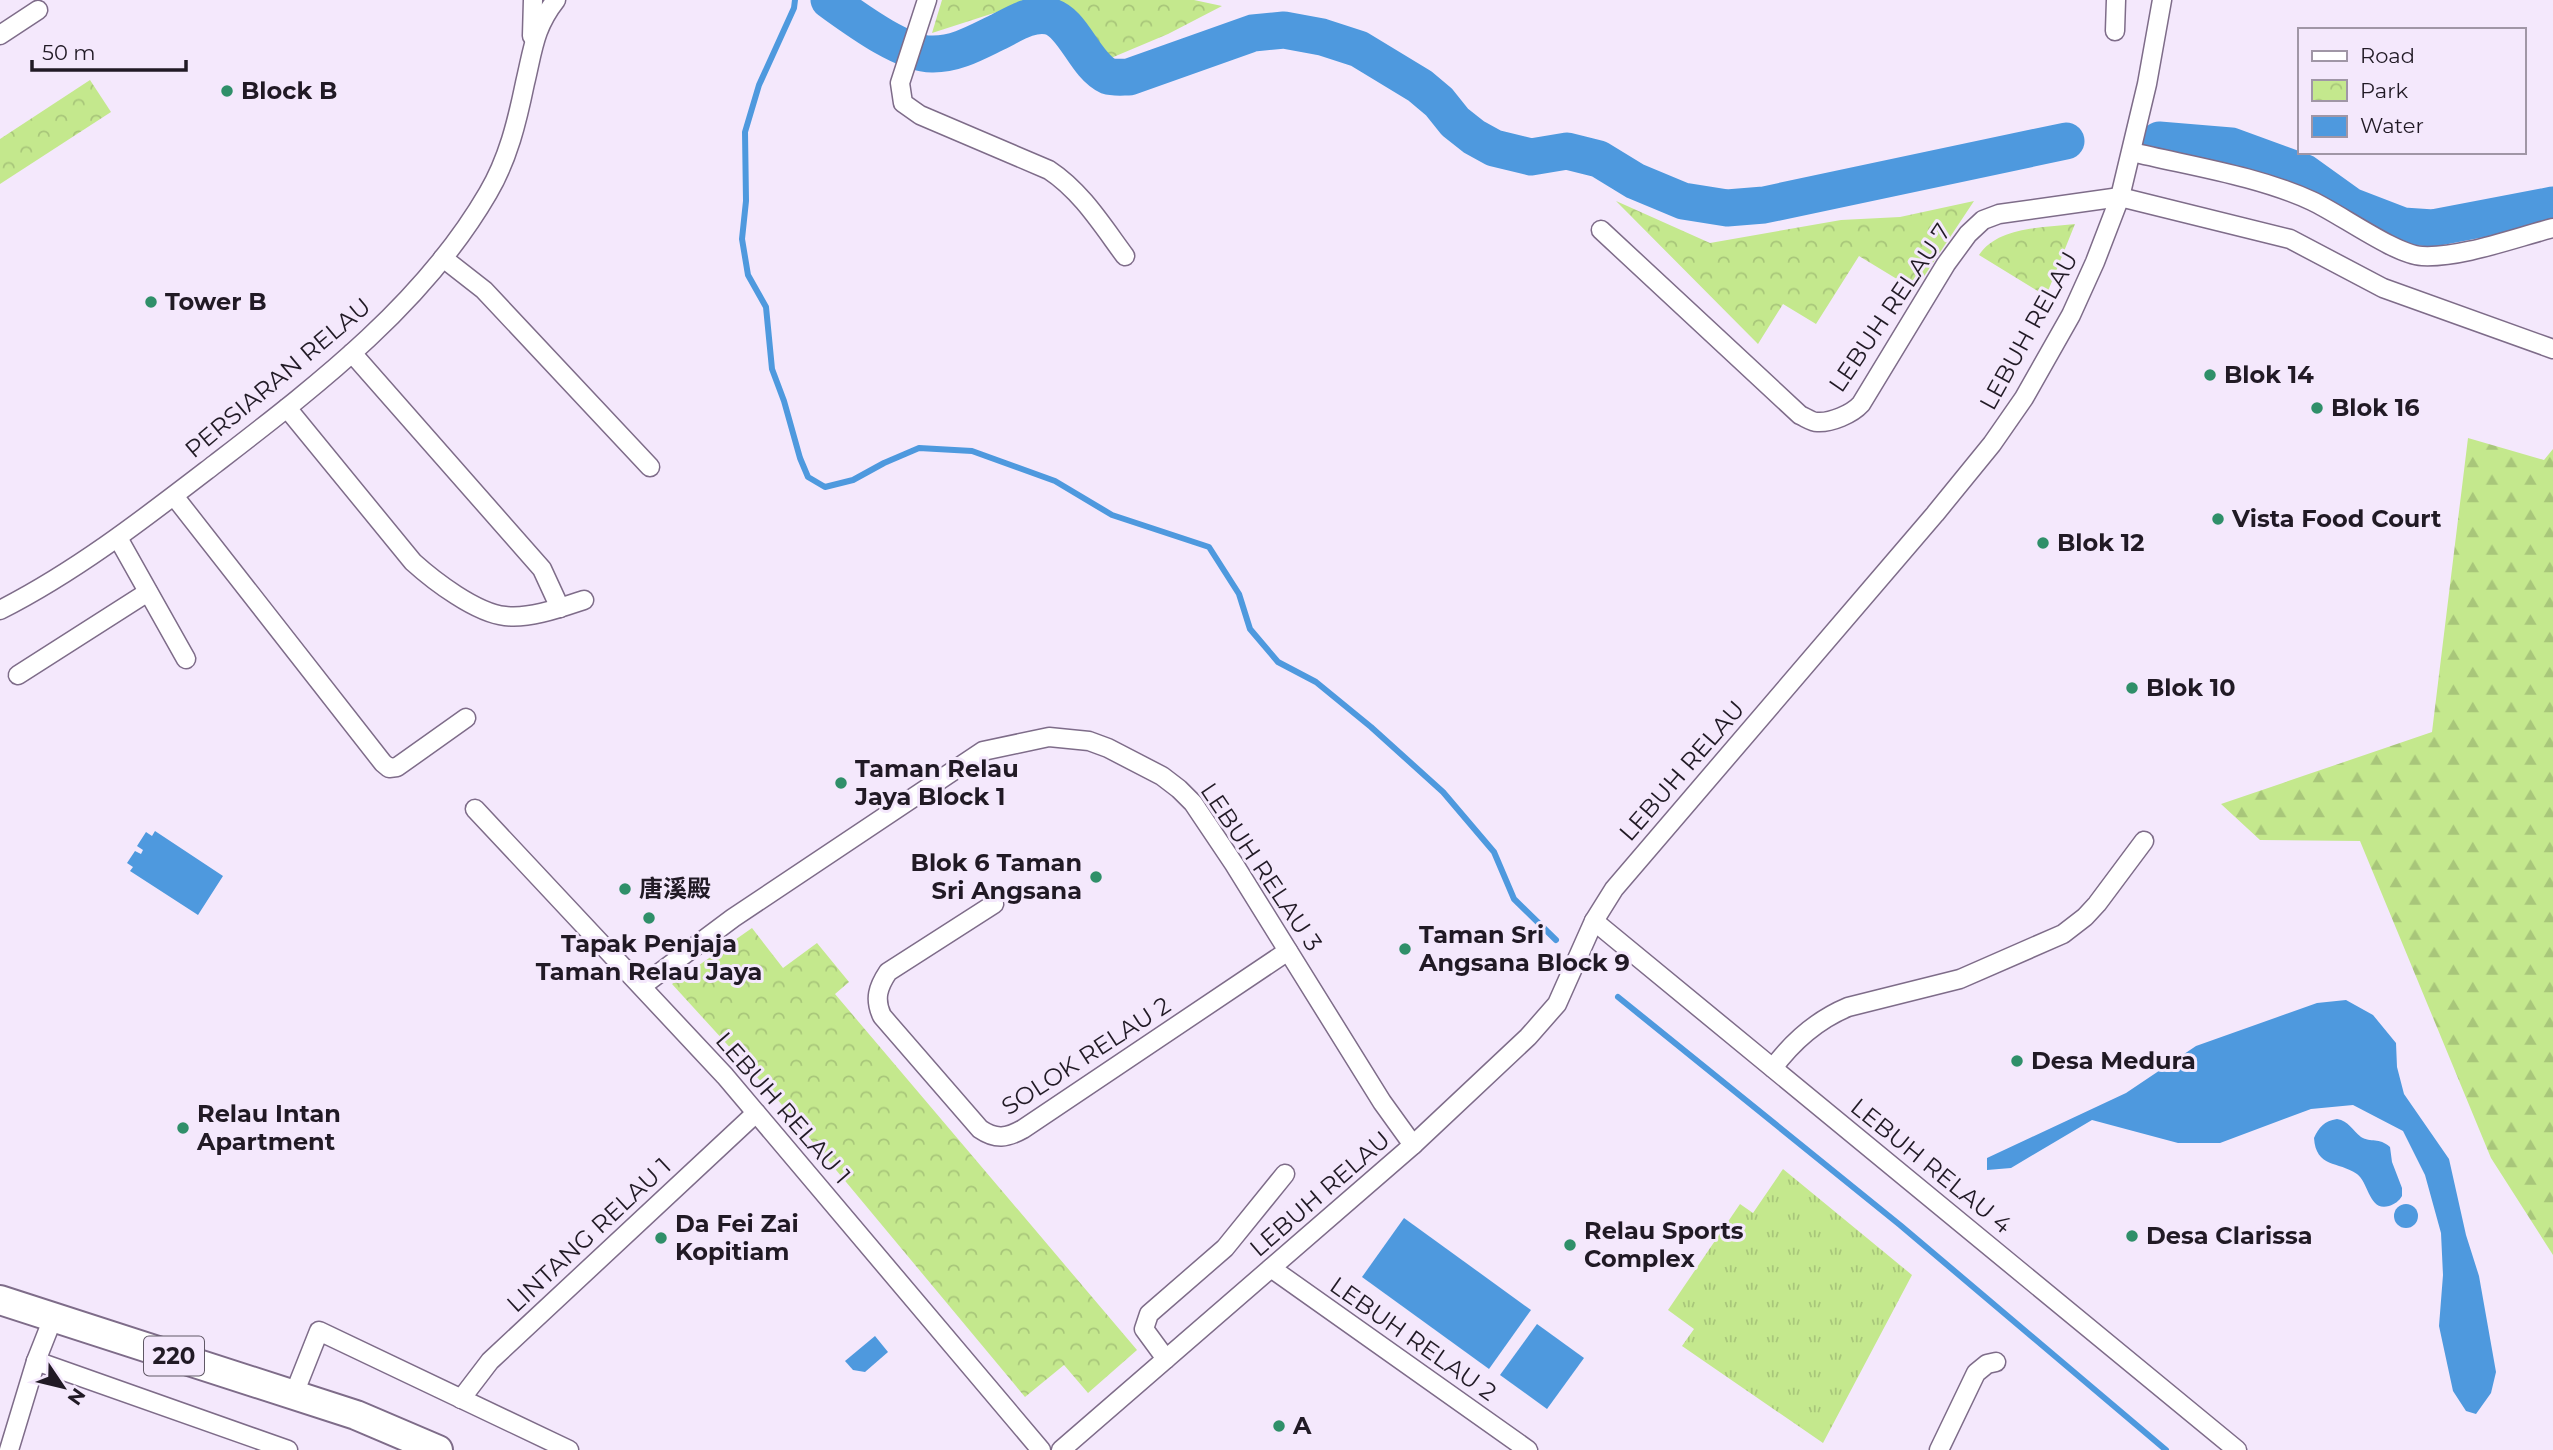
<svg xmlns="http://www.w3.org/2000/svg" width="2553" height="1450" viewBox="0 0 2553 1450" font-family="Montserrat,'Noto Sans SC',sans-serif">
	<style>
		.grass { fill: url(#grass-tufts) }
		.forest { fill: url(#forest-firs) }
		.park { fill: url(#park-crowns) }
		.water { fill: #4e99de }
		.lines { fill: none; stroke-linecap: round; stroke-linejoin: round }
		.stream { stroke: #4e99de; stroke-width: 6 }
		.river { stroke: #4e99de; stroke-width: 37 }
		.street-casing { stroke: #7e6c89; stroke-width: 21 }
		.primary-casing { stroke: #7e6c89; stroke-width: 32 }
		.street { stroke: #fff; stroke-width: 18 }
		.primary { stroke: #fff; stroke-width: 28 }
		.poi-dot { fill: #2f8f69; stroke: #f4e8fc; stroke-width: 2.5 }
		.labels { text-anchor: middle; stroke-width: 6; stroke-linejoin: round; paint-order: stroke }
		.shield { fill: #f4e8fc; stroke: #605866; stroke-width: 2 }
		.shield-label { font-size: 23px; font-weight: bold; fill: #211a25 }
		.poi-label { font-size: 24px; font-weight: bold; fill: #211a25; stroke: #f4e8fc; text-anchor: start }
		.street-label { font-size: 24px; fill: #211a25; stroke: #f4e8fc }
	</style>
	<defs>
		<pattern id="grass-tufts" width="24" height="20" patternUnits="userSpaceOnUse" patternTransform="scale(1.75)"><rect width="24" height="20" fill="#c4e88d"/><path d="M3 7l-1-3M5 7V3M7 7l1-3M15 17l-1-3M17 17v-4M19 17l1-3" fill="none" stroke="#a8c67a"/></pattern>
		<pattern id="forest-firs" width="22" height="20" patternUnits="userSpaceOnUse" patternTransform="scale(1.75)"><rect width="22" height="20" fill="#c4e88d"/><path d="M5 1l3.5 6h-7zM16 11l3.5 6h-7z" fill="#a8c67a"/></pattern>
		<pattern id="park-crowns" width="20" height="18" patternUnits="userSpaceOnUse" patternTransform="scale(1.75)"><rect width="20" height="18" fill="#c4e88d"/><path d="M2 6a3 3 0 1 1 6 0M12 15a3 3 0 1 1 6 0" fill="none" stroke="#a8c67a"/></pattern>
	</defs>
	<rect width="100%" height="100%" fill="#f4e8fc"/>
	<!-- grass -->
	<polygon class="grass" points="1783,1169 1912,1275 1823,1443 1682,1346 1694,1329 1668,1310 1740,1204 1753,1213"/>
	<!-- forest -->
	<polygon class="forest" points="2468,438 2544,460 2553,449 2553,1255 2491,1158 2360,841 2260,840 2221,804 2432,732"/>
	<!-- park -->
	<g class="park">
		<polygon points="942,0 1034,0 932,33"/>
		<polygon points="1052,0 1194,0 1222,6 1168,34 1111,58 1069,11"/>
		<polygon points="90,80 111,112 0,184 0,139"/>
		<polygon points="1616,201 1710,243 1841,220 1900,217 1974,201 1915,290 1859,256 1816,324 1783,304 1758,344"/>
		<path d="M2075,224l-29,72 -67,-41c19,-29 65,-27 96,-31z"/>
		<polygon points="752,928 783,968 817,943 849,982 835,994 1137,1350 1088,1393 1064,1365 1025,1397 777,1099 672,984"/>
	</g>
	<!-- water -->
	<g class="water">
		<polygon points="155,831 223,876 198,915 130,871 133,867 127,863 135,851 141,854 143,850 137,846 146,832 152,836"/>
		<polygon points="2346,1000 2373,1015 2396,1043 2397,1067 2404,1094 2449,1159 2466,1235 2479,1276 2496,1372 2491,1393 2476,1414 2466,1411 2453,1391 2439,1326 2443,1275 2441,1233 2425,1175 2403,1131 2353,1105 2311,1109 2220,1143 2178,1143 2092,1120 2011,1168 1987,1170 1987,1158 2126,1093 2196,1046 2317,1003"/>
		<path d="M2337,1119c12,2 15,11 24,18 10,6 18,0 29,10l2,15 10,26v8c-3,5 -7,8 -13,10 -20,6 -20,-23 -32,-32 -19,-13 -41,-6 -43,-36 5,-11 10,-17 23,-19z"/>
		<circle cx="2406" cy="1216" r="12"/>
		<polygon points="1404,1218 1531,1310 1489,1369 1362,1277"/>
		<polygon points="1537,1324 1584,1358 1547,1409 1500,1375"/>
		<polygon points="875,1336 888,1352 865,1372 853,1370 845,1361"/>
	</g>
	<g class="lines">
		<!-- stream -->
		<g class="stream">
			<polyline points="795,0 794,8 759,85 745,132 746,201 742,239 748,275 766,307 772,369 784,401 800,458 808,477 825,487 853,480 884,463 919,448 972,451 1055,481 1112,515 1209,547 1239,594 1250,629 1278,662 1316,682 1371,727 1443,792 1494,852 1514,899 1556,940"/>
			<polyline points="1618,997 1900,1225 2166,1450"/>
		</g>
		<!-- river -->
		<g class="river">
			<path d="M829,0c24,17 74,55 104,54 24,0 44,-12 65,-22 16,-8 32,-19 50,-16 25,4 36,49 60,60 6,2 15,1 21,1l124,-44 31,-3 38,7 37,12 61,37 19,16 16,20 19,15 20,11 37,9 36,-6 32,8 36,22 48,20 44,7 37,-3 302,-64"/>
			<polyline points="2159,140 2231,146 2305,173 2351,206 2403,226 2433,228 2553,205"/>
		</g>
		<!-- street casing -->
		<g class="street-casing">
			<g id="street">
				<path d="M927,0l-27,83 3,20 17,12 129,55c32,21 53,55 76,86"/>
				<polyline points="2115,31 2116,0"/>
				<polyline points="0,35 38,10"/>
				<polyline points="532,36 533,0"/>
				<path d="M2132,152c58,14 126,24 180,49 28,13 84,54 110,55 39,2 92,-18 131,-28"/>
				<path d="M1601,230l199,185c5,2 12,7 17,7 14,1 35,-8 44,-18l85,-140 22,-30 15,-14 16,-6 121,-17 170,42 93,49 170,61"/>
				<polyline points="443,258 484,290 650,467"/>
				<polyline points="352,353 542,569 560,608"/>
				<path d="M287,408l126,154c21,19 63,51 92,54 25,3 55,-8 79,-16"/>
				<polyline points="174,496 383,763 389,768 397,767 466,718"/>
				<polyline points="118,538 186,659"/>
				<path d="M0,610c77,-39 146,-93 215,-146 101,-78 208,-159 273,-271 20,-34 29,-71 37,-110 8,-33 9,-55 31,-83"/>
				<polyline points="18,675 148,592"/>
				<polyline points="475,809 725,1076 1041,1450"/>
				<path d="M994,904l-106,68c-10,15 -14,27 -6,44l98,113c16,11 27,9 43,0l265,-178"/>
				<polyline points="1594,921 2237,1450"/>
				<polyline points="642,986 733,918 983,751 1049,737 1089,741 1108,748 1162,776 1179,789 1193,803 1234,864 1382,1102 1413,1145"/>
				<path d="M1773,1068c20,-27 44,-48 75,-61l112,-28 103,-45 22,-17 12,-13 47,-63"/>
				<polyline points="1271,1268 1528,1450"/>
				<polyline points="1166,1359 1144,1329 1149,1314 1225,1248 1285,1174"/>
				<polyline points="36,1361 288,1450"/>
				<polyline points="294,1394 319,1331 569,1450"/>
				<polyline points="461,1399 490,1361 756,1113"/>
				<polyline points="9,1450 36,1361 53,1318"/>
				<polyline points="1061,1450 1413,1145 1528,1037 1557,1004 1594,921 1614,889 1935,514 1992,444 2024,398 2071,315 2095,262 2120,197 2147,84 2162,0"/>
				<polyline points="1939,1450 1976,1373 1987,1364 1996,1362"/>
			</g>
		</g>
		<!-- primary casing -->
		<g class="primary-casing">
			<polyline id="primary" points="0,1300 356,1415 438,1450"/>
		</g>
		<!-- street -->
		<use href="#street" class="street"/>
		<!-- primary -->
		<use href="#primary" class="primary"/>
	</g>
	<!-- markers -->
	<g class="poi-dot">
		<circle cx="227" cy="91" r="7"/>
		<circle cx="151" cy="302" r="7"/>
		<circle cx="2210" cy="375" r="7"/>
		<circle cx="2317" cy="408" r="7"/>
		<circle cx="2218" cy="519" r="7"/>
		<circle cx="2043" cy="543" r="7"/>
		<circle cx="2132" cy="688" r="7"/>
		<circle cx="841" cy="783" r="7"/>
		<circle cx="1096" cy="877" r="7"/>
		<circle cx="625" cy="889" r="7"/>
		<circle cx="649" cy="918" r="7"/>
		<circle cx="1405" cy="949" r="7"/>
		<circle cx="2017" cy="1061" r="7"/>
		<circle cx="183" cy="1128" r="7"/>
		<circle cx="2132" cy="1236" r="7"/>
		<circle cx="661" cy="1238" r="7"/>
		<circle cx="1570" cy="1245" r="7"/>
		<circle cx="1279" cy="1426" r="7"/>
	</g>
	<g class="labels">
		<!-- shield labels -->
		<rect class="shield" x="144" y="1336.5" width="60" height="39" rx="5"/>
		<g class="shield-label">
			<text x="174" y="1364">220</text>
		</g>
		<!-- poi labels -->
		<g class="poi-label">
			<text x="241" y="99">Block B</text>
			<text x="165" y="310">Tower B</text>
			<text x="2224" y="383">Blok 14</text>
			<text x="2331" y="416">Blok 16</text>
			<text x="2232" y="527">Vista Food Court</text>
			<text x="2057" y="551">Blok 12</text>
			<text x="2146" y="696">Blok 10</text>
			<text x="855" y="777">Taman Relau<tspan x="855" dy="28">Jaya Block 1</tspan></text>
			<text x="1082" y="871" text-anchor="end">Blok 6 Taman<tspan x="1082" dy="28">Sri Angsana</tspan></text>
			<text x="639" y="897">唐溪殿</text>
			<text x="1419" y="943">Taman Sri<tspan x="1419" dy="28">Angsana Block 9</tspan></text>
			<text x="649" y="952" text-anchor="middle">Tapak Penjaja<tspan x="649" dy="28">Taman Relau Jaya</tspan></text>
			<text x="2031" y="1069">Desa Medura</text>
			<text x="197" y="1122">Relau Intan<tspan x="197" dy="28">Apartment</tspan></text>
			<text x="675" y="1232">Da Fei Zai<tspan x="675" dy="28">Kopitiam</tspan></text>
			<text x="1584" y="1239">Relau Sports<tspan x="1584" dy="28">Complex</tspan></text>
			<text x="2146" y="1244">Desa Clarissa</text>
			<text x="1293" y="1434">A</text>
		</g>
		<!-- street labels -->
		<g class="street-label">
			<text transform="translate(1890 308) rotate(-56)" y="8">LEBUH RELAU 7</text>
			<text transform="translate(2029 331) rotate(-61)" y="8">LEBUH RELAU</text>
			<text transform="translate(278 378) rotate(-40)" y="8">PERSIARAN RELAU</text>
			<text transform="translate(1682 771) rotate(-49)" y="8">LEBUH RELAU</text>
			<text transform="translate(1261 867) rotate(56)" y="8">LEBUH RELAU 3</text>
			<text transform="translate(1086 1056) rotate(-33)" y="8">SOLOK RELAU 2</text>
			<text transform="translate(783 1108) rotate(49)" y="8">LEBUH RELAU 1</text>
			<text transform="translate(1931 1166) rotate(39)" y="8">LEBUH RELAU 4</text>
			<text transform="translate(1320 1194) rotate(-41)" y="8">LEBUH RELAU</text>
			<text transform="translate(589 1235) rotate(-43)" y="8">LINTANG RELAU 1</text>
			<text transform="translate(1413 1339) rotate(35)" y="8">LEBUH RELAU 2</text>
		</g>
	</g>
	<!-- legend -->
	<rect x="2298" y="28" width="228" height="126" fill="#f4e8fc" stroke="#a096a6" stroke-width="2"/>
	<rect x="2312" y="51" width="35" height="10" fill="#ffffff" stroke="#a096a6" stroke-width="2"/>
	<text x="2360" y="63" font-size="21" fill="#211a25">Road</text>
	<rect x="2312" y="80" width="35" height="21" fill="url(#park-crowns)" stroke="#a096a6" stroke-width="2"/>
	<text x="2360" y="98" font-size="21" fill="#211a25">Park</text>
	<rect x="2312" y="116" width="35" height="21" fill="#4e99de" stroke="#a096a6" stroke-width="2"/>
	<text x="2360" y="133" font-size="21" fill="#211a25">Water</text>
	<!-- north arrow -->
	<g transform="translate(63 1387) rotate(125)" stroke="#f4e8fc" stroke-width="5" paint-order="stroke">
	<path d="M0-5L12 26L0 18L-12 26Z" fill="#211a25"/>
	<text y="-10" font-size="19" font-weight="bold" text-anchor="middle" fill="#211a25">N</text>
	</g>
	<!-- scale -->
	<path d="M32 60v10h154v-10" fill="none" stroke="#211a25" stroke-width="3.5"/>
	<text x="42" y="60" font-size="21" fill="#211a25" stroke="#f4e8fc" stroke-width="5" paint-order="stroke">50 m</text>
</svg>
